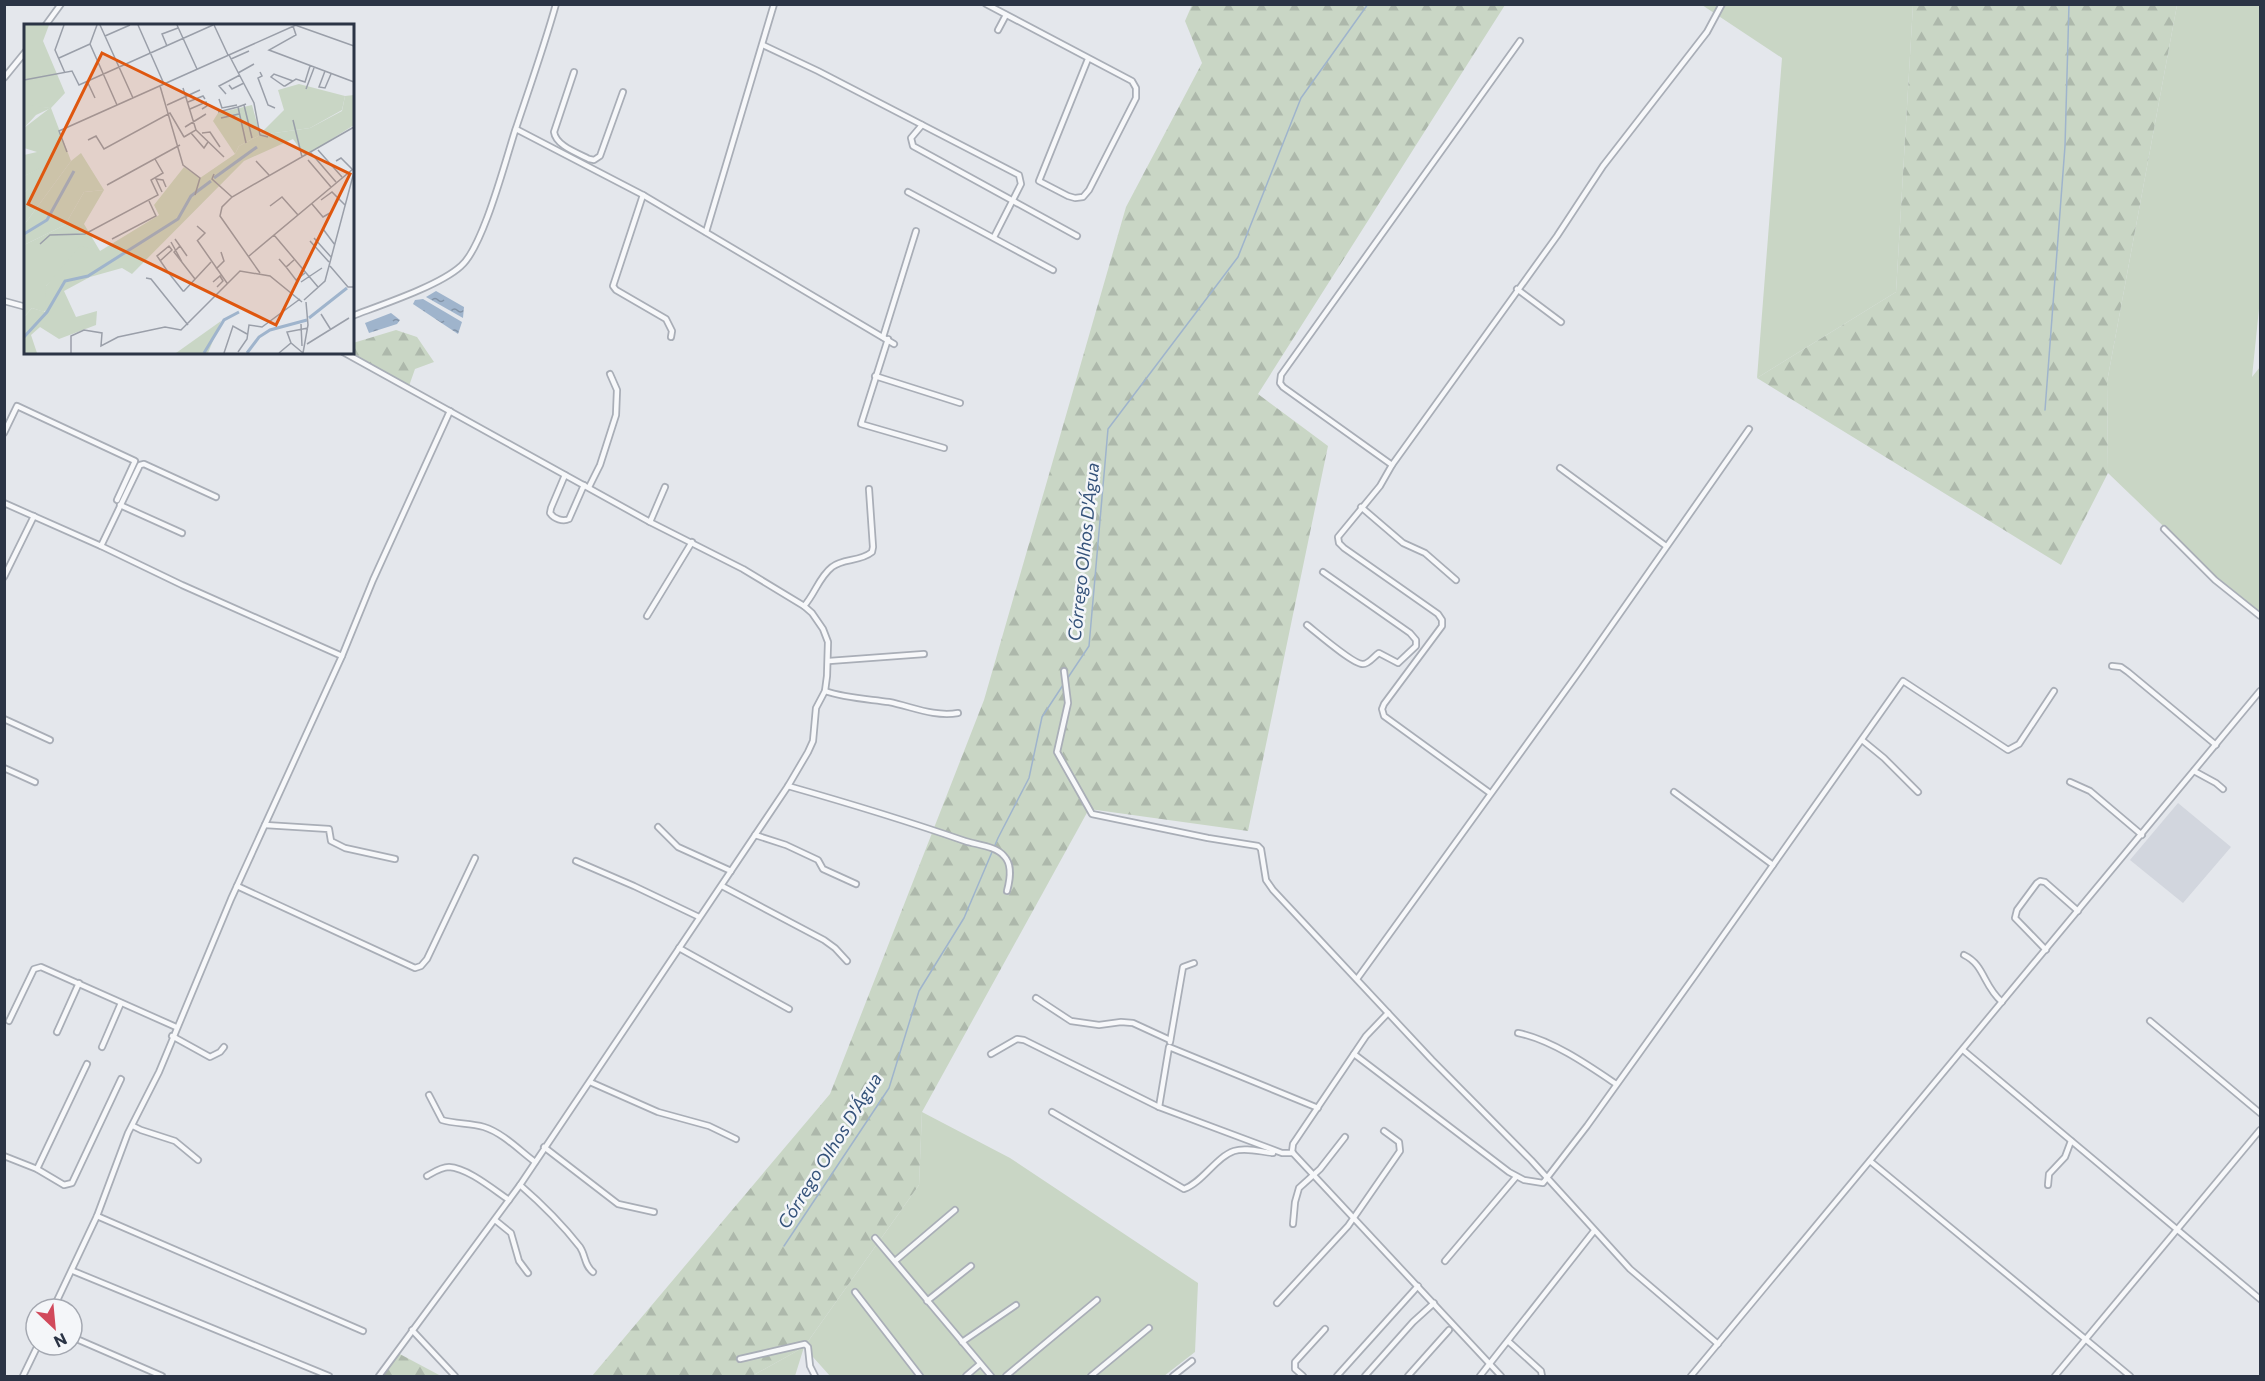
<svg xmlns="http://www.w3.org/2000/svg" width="2265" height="1381" viewBox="0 0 2265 1381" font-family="Commissioner,sans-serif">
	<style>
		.built { fill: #d2d6de }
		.green { fill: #c9d6c5 }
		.forest { fill: url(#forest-firs) }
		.water { fill: url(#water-ripples) }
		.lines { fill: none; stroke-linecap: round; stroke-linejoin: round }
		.stream { stroke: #9fb4cc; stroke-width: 1.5 }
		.minor-casing { stroke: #a9aeb7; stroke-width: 8 }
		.minor { stroke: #f7f8fa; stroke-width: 4.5 }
		.labels { text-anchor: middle; stroke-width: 5; stroke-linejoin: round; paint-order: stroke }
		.water-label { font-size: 18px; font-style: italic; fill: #34527a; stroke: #f4f6f9 }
		.inset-river { fill: none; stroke: #9fb4cc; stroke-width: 3 }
		.inset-road { fill: none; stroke: #9a9fa9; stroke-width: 1.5 }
		.view { fill: #df570f; fill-opacity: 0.15; stroke: #df570f; stroke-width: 3 }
		.inset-edge { fill: none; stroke: #2b3445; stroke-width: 3 }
	</style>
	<defs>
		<pattern id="forest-firs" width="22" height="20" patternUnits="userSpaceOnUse" patternTransform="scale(1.5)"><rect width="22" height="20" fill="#c9d6c5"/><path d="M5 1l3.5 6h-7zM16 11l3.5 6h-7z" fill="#adb8ab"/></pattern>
		<pattern id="water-ripples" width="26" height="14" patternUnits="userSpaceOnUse" patternTransform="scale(1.5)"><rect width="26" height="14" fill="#9fb4cc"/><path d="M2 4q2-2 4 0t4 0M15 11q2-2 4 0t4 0" fill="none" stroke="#8293a7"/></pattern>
	</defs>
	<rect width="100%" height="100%" fill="#e4e7ec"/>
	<!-- built -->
	<polygon class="built" points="2178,803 2231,847 2183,903 2130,860"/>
	<!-- green -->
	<g class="green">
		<polygon points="1702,5 1913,5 1896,292 1757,378 1782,58"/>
		<polygon points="2177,5 2260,5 2260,299 2252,377 2260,367 2260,619 2108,473 2107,382"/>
		<polygon points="922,1112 1010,1158 1198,1283 1195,1352 1164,1376 830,1376 804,1347 795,1376 752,1376 804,1347 919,1185"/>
	</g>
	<!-- forest -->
	<g class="forest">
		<polygon points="1192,5 1505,5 1258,394 1328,446 1248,831 1089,809 922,1112 919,1185 804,1347 752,1376 592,1376 830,1094 984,700 1126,207 1202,63 1185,21"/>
		<polygon points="1913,5 2177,5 2107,382 2108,473 2061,565 1757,378 1896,292"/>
		<polygon points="396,330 417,337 434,362 415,369 409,386 349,353 352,352 353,343"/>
		<polygon points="396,1352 441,1376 382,1376"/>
	</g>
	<!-- water -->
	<g class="water">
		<polygon points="436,291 464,307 463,318 426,297"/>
		<polygon points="423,299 462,322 458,334 413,304 415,300"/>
		<polygon points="391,313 400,320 397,324 369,333 365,323"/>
	</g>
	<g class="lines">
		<!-- stream -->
		<g class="stream">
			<polyline points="2045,410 2065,146 2069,4"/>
			<polyline points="1067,679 1089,646 1108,429 1238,257 1301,98 1368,4"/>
			<polyline points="784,1246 889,1088 919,991 964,918 998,838 1029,778 1042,717 1063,685"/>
		</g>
		<!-- minor casing -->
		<g class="minor-casing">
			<g id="minor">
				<polyline points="986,4 1132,81 1136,88 1136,98 1089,190 1083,197 1075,198 1068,196 1039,181 1088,59"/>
				<polyline points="45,26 61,4"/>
				<polyline points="998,30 1006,15"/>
				<polyline points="763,45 818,71 1019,175 1021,184 994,237"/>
				<path d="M574,72l-20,60c2,14 24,21 35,27l5,1 6,-4 23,-64"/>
				<polyline points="4,78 26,51"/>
				<polyline points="922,125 911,138 913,146 1077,236"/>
				<polyline points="516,129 643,195 894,344"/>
				<polyline points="908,192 1053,270"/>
				<polyline points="643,195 613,286 616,290 666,319 672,331 671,337"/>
				<polyline points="706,232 774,4"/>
				<polyline points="1517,289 1561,322"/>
				<polyline points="4,301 26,307"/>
				<path d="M352,316c29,-11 87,-30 109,-50 22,-19 44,-104 54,-135 14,-42 29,-84 41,-127"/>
				<polyline points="883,337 916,231"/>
				<polyline points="888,339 861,424 944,448"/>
				<polyline points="343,352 650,522 743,569 804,606 812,613 823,629 828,642 827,676 825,691 816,708 813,741 808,752 788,786 520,1185 379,1376"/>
				<polyline points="875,376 960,403"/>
				<polyline points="4,433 17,406 135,461 117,500"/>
				<polyline points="1392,465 1283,387 1280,383 1281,375 1520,41"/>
				<polyline points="1560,468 1666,546"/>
				<path d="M565,475l-14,33 -1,5c4,6 13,9 19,6l15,-34"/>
				<polyline points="589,487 600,465 616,415 617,390 610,374"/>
				<polyline points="4,503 101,546 182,585 342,656"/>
				<polyline points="120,505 182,533"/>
				<polyline points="1361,507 1403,543 1425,553 1456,580"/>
				<polyline points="650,522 665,487"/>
				<polyline points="2164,529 2215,580 2260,616"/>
				<polyline points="101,546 140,465 144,464 216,497"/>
				<polyline points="4,577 34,516"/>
				<path d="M804,606c11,-12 15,-29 28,-39 11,-9 28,-5 40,-15l1,-5 -4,-58"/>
				<polyline points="647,616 692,542"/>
				<path d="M1307,625c9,7 47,40 56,39 6,0 11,-8 16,-11l19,10 18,-17v-6l-6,-7 -87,-61"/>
				<polyline points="829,661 924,654"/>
				<polyline points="2112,666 2121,667 2128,672 2216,745"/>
				<polyline points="1064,671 1068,703 1057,752 1092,814 1208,838 1258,846 1261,849 1266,880 1273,890 1432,1060 1531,1160 1630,1269 1718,1344"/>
				<path d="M825,691c20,7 43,8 64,11 24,5 45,15 69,11"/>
				<polyline points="4,719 50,740"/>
				<polyline points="1862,740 1884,758 1918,792"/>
				<polyline points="4,768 35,782"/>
				<polyline points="2194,771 2216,783 2223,789"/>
				<polyline points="2070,782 2090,791 2142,835"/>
				<path d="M788,786c60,17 119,35 177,55 12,4 31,5 39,15 9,9 6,24 3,35"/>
				<polyline points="1674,792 1773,865"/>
				<polyline points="1490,793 1384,716 1382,709 1384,704 1442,626 1442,620 1438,614 1344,548 1339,543 1338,537 1380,486 1392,465 1557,236 1603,166 1707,32 1722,4"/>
				<polyline points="265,825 329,829 331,841 345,848 395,859"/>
				<polyline points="658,827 678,847 731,871"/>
				<polyline points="755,835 786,845 818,860 823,869 856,884"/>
				<polyline points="576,861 634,886 699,917"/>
				<polyline points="237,886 415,968 421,966 427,959 475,858"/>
				<polyline points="722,886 824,940 835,948 847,961"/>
				<polyline points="679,948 789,1009"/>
				<polyline points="2046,950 2015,918 2017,910 2037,883 2040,881 2045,882 2078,911"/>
				<path d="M1964,955c21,10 19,31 38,47"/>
				<polyline points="1357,979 1581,669 1749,429"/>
				<polyline points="1036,998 1071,1021 1099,1025 1121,1022 1133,1023 1170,1040"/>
				<polyline points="1388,1013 1366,1036 1293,1144 1292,1152 1501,1376"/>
				<polyline points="9,1021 34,969 41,967 176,1027"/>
				<polyline points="2150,1021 2260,1113"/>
				<polyline points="57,1032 79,983"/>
				<path d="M1518,1033c34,7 70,32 98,51"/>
				<polyline points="172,1036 210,1057 220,1052 224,1047"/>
				<polyline points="1170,1042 1183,967 1194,963"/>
				<polyline points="102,1047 121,1003"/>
				<polyline points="1963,1050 2260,1299"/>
				<polyline points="991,1054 1017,1039 1024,1040 1159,1107 1282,1153 1293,1153"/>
				<polyline points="1354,1054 1509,1172 1524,1180 1543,1183 1587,1126 1696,974 1903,681 2008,750 2019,744 2054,691"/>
				<polyline points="590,1082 658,1112 709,1126 736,1139"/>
				<path d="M429,1095l13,25c13,4 28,3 42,7 19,6 35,23 51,35"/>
				<polyline points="1159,1107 1169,1047 1318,1108"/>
				<path d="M1052,1112l132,77c19,-7 32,-32 50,-38 12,-4 27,1 39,2"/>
				<polyline points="133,1126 141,1130 175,1141 198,1160"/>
				<polyline points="544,1147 618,1204 654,1212"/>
				<polyline points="4,1156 37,1169 64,1185 72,1183 121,1079"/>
				<polyline points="1870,1161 2130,1376"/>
				<polyline points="37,1169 87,1064"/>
				<path d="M427,1176c7,-4 14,-9 22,-9 19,1 45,23 60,33"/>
				<path d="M520,1185c22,19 42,39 60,62 6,9 4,18 13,25"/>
				<polyline points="2048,1185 2049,1174 2065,1157 2071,1141"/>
				<polyline points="97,1216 363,1331"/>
				<polyline points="495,1220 511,1233 519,1261 528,1273"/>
				<polyline points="1293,1224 1295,1202 1299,1188 1320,1169 1345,1137"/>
				<polyline points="875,1238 991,1376"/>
				<polyline points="895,1261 955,1210"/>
				<polyline points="1445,1261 1516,1177"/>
				<polyline points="73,1271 329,1376"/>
				<polyline points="855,1292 920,1376"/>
				<polyline points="927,1301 971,1266"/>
				<polyline points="1277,1303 1348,1226 1400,1151 1399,1142 1384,1131"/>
				<polyline points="53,1309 97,1216 128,1133 159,1072 231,899 342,656 373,580 450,411"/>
				<polyline points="412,1330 455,1376"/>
				<polyline points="72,1337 162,1376"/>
				<polyline points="1508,1341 1541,1371 1542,1376"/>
				<polyline points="962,1342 1016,1305"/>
				<polyline points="740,1359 805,1344 808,1347 810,1366 815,1376"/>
				<polyline points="23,1376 38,1345"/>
				<polyline points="966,1376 980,1364"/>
				<polyline points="1006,1376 1097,1300"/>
				<polyline points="1091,1376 1149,1328"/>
				<polyline points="1173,1376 1192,1361"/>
				<polyline points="1303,1376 1295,1369 1295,1362 1325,1329"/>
				<polyline points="1337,1376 1418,1286"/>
				<polyline points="1365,1376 1413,1322 1434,1303"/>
				<polyline points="1408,1376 1449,1330"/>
				<polyline points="1480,1376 1594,1231"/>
				<polyline points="1691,1376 2260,691"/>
				<polyline points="2055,1376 2260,1130"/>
			</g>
		</g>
		<!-- minor -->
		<use href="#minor" class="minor"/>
	</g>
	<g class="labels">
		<!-- water labels -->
		<g class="water-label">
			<text transform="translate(1084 552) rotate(-84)" y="6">Córrego Olhos D'Água</text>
			<text transform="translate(830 1151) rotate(-58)" y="6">Córrego Olhos D'Água</text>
		</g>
	</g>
	<!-- overview -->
	<g transform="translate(24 24)">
		<rect width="330" height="330" fill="#e4e7ec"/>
		<path d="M0,1h25l-6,16 22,52 -14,15 20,53 -47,64v-32l25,-28 -25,11v-21l13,-3 -13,-4v-20l26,-20 -26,-2zM275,60l46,12 -3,14 -32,18 -50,7 -21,11 -4,8 -22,-33 5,-8 34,-8 8,29 24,-24 -6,-20zM80,166l-20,34 16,27 -41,22 -13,13 2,20 -4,6 -12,-4 -8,9v-72l41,-20 19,-33z" fill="#c9d6c5"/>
		<path d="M330,71v30l-49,31 -12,-17 -49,22 -112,113 -10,-6 -32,9 -26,14 12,26 21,-6 -1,14 -37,14 -19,-12 -9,8 6,18h-13v-36l8,-9 13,4 1,-26 34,-40 20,5 59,-36 -5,-10 30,-38 16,11 35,-24 4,-8 21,-11 50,-7 32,-17 3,-15zM0,82l3,-1 24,3 -15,7 -12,13zM57,129l23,37 -20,2 -19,33 -41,20v-20l47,-64zM26,139l-7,10 -19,20v-17zM197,297l-13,32h-32z" fill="#c9d6c5"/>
		<path class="inset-river" d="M190,154l43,-31M0,210l23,-14 27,-49M285,294l38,-30M0,313l23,-25 18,-31 23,-5 90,-57 13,-23 20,-15M180,329l20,-33 15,-8M223,329l12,-16 11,-7 37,-10"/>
		<path class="inset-road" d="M40,1l-9,25 10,23M73,1l-7,19 27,61M76,1l33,73M114,1l26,59M153,1l20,44M190,1l14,30M271,1l59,21M269,2l3,9 -27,15 85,32M81,12l25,-11M143,22l-5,-12 16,-6M205,31l25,48 6,32 8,2M35,34l31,-14M207,35l18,-8M301,47l-6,16 6,1 6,-14M236,48l2,4 -4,2 10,27 7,3M214,49l16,-9M0,56l48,-9 7,14 134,-60M63,57l8,17M269,57l-19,-7 -3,3 13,9h1l11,-7 9,3 5,-16M205,61l3,4 12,-6M136,62l23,79 17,13 -5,17M159,64l13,42 -12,7M282,65l8,-21M202,70l-7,-8 21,-11M195,75l3,9 15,-3M164,78l15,-6 2,3M222,80l-8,3 8,36M143,81l33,-15M220,81l8,33M166,85l16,-7 1,4 -5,3M194,88l20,-5M197,94l18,-4M269,96l9,37M161,103l21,-13M172,106l28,27M167,109l13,15 4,-6M178,109l8,-1 10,15M64,116l8,-4 8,13 66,-36 14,24M294,126l24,27M43,128l-8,-21 237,-106M287,129l25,29M284,136l23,27M232,137l13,14M312,137l5,-3 11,11M190,150l-2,5 20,18M83,161l73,-40M138,168l-6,-13 7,1 3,7M297,176l11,-8 13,13M288,180l11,13 7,-4M246,182l12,-9 16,18M173,202l8,7 -8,8M299,205l12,16M250,211l44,52M290,214l17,19M88,215l44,-23 -7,-15M151,215l12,17M173,216l30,43M286,217l19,21M147,218l11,20M16,220l10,-9 35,-1 73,-39 -7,-15 12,-7 -8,-14M156,222l-6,6 21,27M225,232l104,-87M255,235l7,8 8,-7M136,237l12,-11 -3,-4 -12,10 11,16 15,19h1l27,-29M266,240l-4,3 10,13 9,-7M306,242l18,21h6M192,245l8,-8 -3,-9M236,249l-40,-57 2,-9 10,-10 122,-70M122,254l5,1 37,46M189,258l7,-6 3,5 -6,6M277,258l21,-14M280,276l21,-19 29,-109M297,290l10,16M277,300l1,22M267,319l-4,-11 21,-4M283,320l42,-26M214,328l9,-13 2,-14 13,2 38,-28M47,329v-17l13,-6 18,3 -1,13 17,-9 47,-10 16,3 59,-59 30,5 32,26M200,329l9,-27 14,8M255,329l12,-10 12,10M279,329l5,-28 -2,-23"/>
		<path class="view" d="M78,29l248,121 -74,151 -248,-121z"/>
		<rect width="330" height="330" class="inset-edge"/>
	</g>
	<!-- border -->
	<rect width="2265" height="1381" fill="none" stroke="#2b3445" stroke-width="12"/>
	<!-- north arrow -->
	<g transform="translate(54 1327) rotate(154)"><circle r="28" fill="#f4f6f9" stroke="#a4a8b1" stroke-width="1.5"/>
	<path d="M0-4.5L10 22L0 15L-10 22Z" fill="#d1495b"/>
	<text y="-9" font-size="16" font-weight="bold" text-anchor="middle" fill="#2b3445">N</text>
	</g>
</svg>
